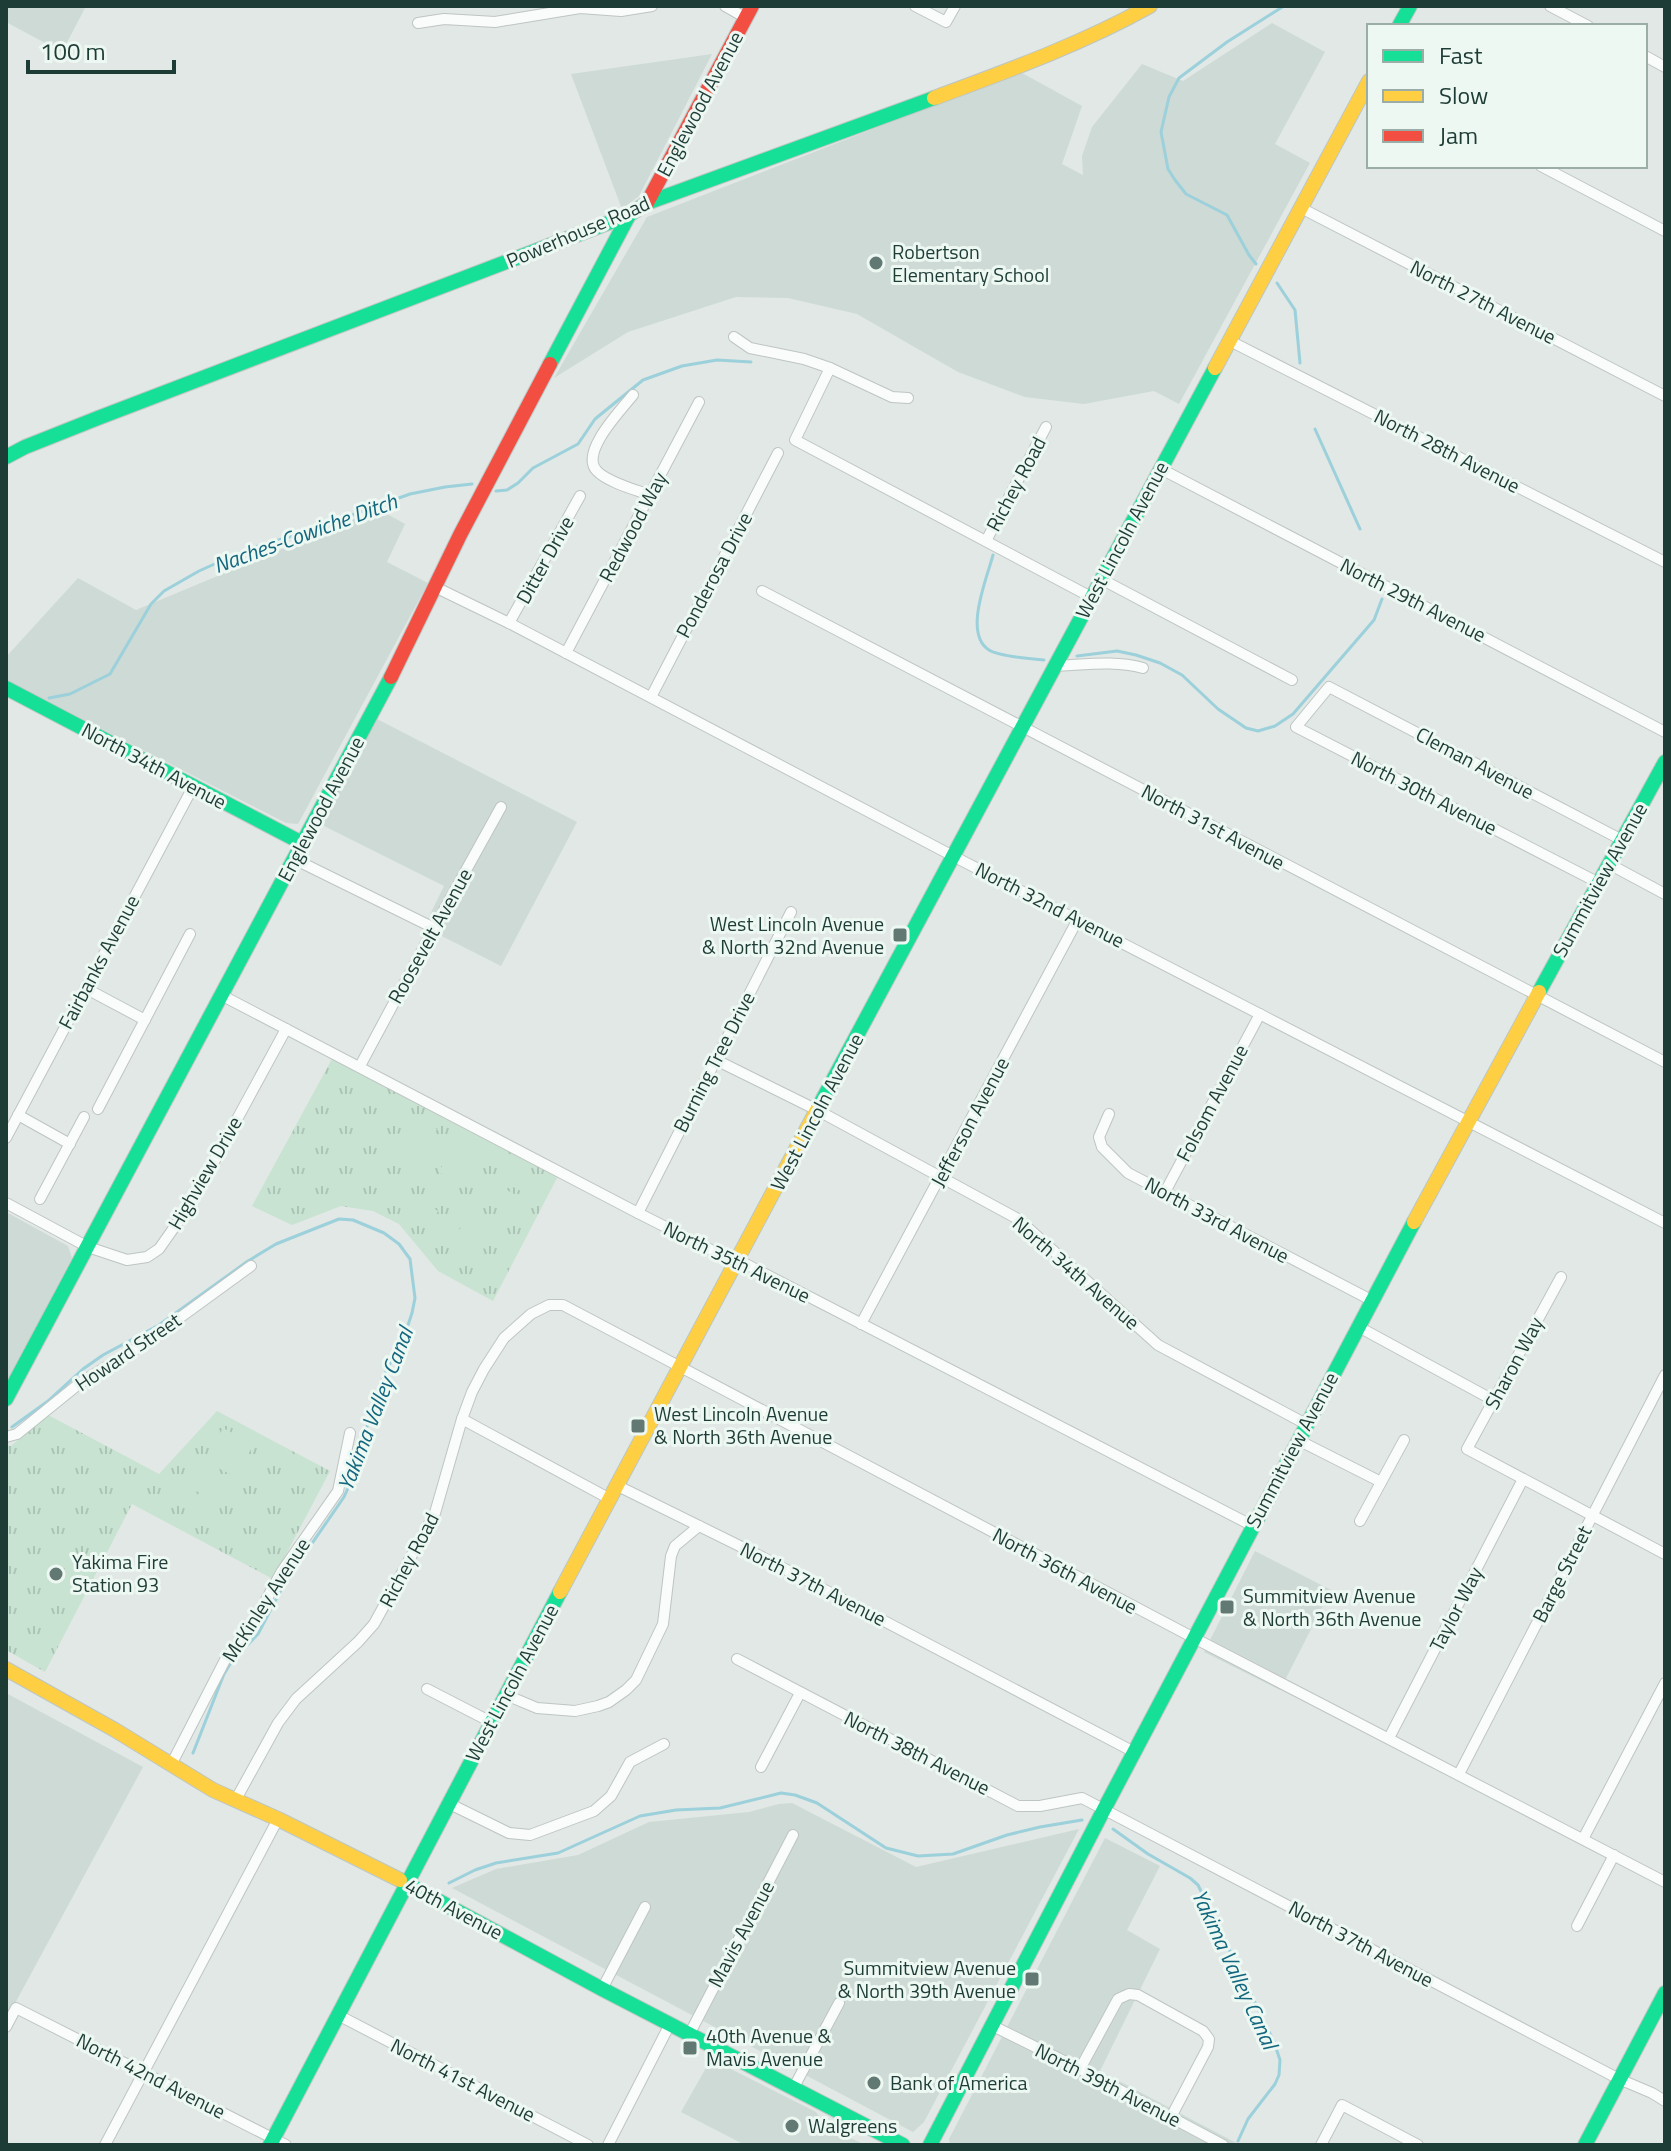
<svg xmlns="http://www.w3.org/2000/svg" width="1671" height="2151" viewBox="0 0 1671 2151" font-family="'Titillium Web',sans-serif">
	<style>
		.built { fill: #cedad5 }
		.grass { fill: url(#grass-tufts) }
		.pitch { fill: #c8e3d2 }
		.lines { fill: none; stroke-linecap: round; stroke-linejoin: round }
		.stream { stroke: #9cd0db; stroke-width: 3 }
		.street-casing { stroke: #bec5c2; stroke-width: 12 }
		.fast-casing { stroke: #bdc6c3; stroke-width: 16 }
		.slow-casing { stroke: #bdc6c3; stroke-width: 16 }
		.jam-casing { stroke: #bdc6c3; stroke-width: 16 }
		.street { stroke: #fafcfb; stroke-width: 10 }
		.fast { stroke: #16e098; stroke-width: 14 }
		.slow { stroke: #ffcf43; stroke-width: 14 }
		.jam { stroke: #f24e42; stroke-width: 14 }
		.poi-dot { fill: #627873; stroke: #eef8f3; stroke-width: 3 }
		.labels { text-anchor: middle; stroke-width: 6; stroke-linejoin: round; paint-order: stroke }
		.street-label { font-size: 20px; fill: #1e3c36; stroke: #eef8f3 }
		.poi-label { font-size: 20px; fill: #1e3c36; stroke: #eef8f3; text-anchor: start }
		.water-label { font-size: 22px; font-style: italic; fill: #12677e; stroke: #eef8f3 }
	</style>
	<defs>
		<pattern id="grass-tufts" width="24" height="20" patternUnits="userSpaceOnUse" patternTransform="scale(2)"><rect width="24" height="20" fill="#c8e3d2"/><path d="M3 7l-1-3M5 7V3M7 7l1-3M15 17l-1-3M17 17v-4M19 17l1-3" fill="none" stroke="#abc4b5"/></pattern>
	</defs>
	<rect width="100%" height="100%" fill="#e1e8e5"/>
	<!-- built -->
	<g class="built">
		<polygon points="6,6 86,6 62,52 6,22"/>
		<polygon points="1272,23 1325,52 1275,144 1310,163 1179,404 1154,391 1084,404 1025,397 958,372 857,314 788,298 736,297 628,332 554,378 647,217 940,103 1022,73 1082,106 1062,164 1083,175 1082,156 1092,127 1142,64 1183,81"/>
		<polygon points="712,54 639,196 622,209 571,74"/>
		<polygon points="378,509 405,524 387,562 428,583 298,824 286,823 6,680 6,657 78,578 136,610"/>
		<polygon points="375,718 577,822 501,966 424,927 444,886 320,824"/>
		<polygon points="6,1212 68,1246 72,1258 6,1383"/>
		<polygon points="1255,1551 1331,1590 1280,1690 1204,1652"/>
		<polygon points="6,1693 143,1767 6,2020"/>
		<polygon points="792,1803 916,1867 1079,1829 924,2122 913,2132 452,1888 496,1869 578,1855 649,1822 749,1812 779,1804"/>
		<polygon points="1105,1838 1160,1866 1127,1930 1160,1949 1100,2071 1240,2145 950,2145 949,2139"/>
		<polygon points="711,2059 816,2112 826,2126 865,2145 745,2145 681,2112"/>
	</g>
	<!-- grass -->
	<g class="grass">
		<polygon points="333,1057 558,1176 493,1301 438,1271 399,1224 373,1211 341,1206 292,1225 252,1206"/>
		<polygon points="217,1411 330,1471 273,1579 132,1504 45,1672 6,1650 6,1445 11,1446 48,1415 159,1474"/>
	</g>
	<!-- pitch -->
	<g class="pitch">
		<polygon points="407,1113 437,1129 430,1143 400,1127"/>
		<polygon points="397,1133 427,1149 419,1163 389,1147"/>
		<polygon points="456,1139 487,1155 479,1169 449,1153"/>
		<polygon points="446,1158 476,1174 469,1189 439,1172"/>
		<polygon points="506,1164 536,1180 528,1195 498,1179"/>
		<polygon points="495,1184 526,1200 518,1214 488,1198"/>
		<polygon points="408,1195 438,1211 431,1225 400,1209"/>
		<polygon points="465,1220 495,1236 487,1250 457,1234"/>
		<polygon points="454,1240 485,1256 477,1270 447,1254"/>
		<polygon points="223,1428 254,1444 246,1458 215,1443"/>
		<polygon points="213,1447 244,1463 236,1477 206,1462"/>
		<polygon points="199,1474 230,1491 223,1505 192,1489"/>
		<polygon points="190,1493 220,1509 213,1523 182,1507"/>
	</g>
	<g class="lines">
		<!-- stream -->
		<g class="stream">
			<polyline points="1256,264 1249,255 1227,215 1186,194 1175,180 1168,169 1161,132 1169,97 1179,78 1227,42 1284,6"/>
			<polyline points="1277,283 1295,310 1300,363"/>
			<polyline points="1315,429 1360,529"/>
			<polyline points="496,491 507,490 518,483 533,468 578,444 595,419 643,380 682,366 717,360 751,362"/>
			<path d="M993,555c-6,23 -30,79 -4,95 9,6 43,9 55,10"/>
			<polyline points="1077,656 1117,651 1136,655 1160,663 1182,675 1218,709 1246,728 1258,731 1275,726 1293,714 1374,620 1382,599"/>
			<polyline points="49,698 70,694 110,674 151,604 164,591 199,571 248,549 302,533 410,494 445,487 472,484"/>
			<polyline points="12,1427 48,1401 83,1369 103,1355 159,1325 248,1261 276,1244 339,1219 353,1220 384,1233 399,1244 410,1259 415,1298 412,1313 407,1328 380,1384 348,1488 344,1497 284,1584 258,1634 232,1661 224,1674 193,1753"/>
			<polyline points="1113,1829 1148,1854 1190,1878 1198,1885 1274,2042 1280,2060 1279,2075 1275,2084 1248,2119 1238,2141"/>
			<polyline points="449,1883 475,1870 496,1863 558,1853 640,1816 676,1810 720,1808 781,1793 795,1795 817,1803 886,1848 918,1856 953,1854 1007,1835 1040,1827 1082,1820"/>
		</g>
		<!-- street casing -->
		<g class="street-casing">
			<g id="street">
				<polyline points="725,6 746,18"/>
				<polyline points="915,6 946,22 955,6"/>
				<polyline points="1550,6 1588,26"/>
				<polyline points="418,23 444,19 495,22 580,8 621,11 652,6"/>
				<polyline points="1645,56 1665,67"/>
				<polyline points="1541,166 1665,231"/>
				<polyline points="1301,208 1665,396"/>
				<polyline points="734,337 750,348 804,359 830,368 892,397 908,398"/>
				<polyline points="1230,341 1665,562"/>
				<polyline points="830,368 795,440 1091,597"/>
				<path d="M633,395c-12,15 -54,58 -36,76 10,11 39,19 53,24"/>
				<polyline points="1161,469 1665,732"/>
				<polyline points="986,541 1046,427"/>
				<polyline points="1101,579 1292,680"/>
				<polyline points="435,587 509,623 953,856 1665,1223"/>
				<polyline points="762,591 1665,1062"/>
				<polyline points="509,623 580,496"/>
				<polyline points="566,653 699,402"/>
				<path d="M1054,666c30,-1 60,-6 89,2"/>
				<polyline points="651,697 778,453"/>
				<polyline points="294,859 434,928"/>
				<polyline points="1609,864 1665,894"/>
				<polyline points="1599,883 1296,727 1329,687 1622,840"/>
				<polyline points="85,988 145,1020"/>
				<polyline points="223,996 638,1213 721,1255 738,1260 1253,1526"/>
				<polyline points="716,1060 817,1110 1018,1219 1158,1345 1306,1424"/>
				<polyline points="360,1066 434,928 501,807"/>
				<polyline points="98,1109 190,934"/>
				<polyline points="1109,1114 1099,1137 1102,1147 1128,1173 1371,1300"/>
				<polyline points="18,1115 70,1144"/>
				<polyline points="6,1138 193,787"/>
				<polyline points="1165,1192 1260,1014"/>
				<polyline points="40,1199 84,1117"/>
				<polyline points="6,1203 88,1247 127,1260 147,1257 159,1249 192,1202 286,1029"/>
				<polyline points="638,1213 791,912"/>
				<polyline points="1561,1277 1467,1449 1665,1554"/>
				<polyline points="861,1324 1078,919"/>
				<polyline points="1357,1326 1493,1400"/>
				<polyline points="462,1419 610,1499"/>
				<polyline points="6,1437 17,1434 80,1383 141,1346 251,1266"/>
				<polyline points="1298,1440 1381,1482"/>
				<polyline points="618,1486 762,1557 1134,1752"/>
				<polyline points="1360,1521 1404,1440"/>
				<polyline points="737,1659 1018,1806 1040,1806 1082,1798 1619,2079 1652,2093 1665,2101"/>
				<polyline points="427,1689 491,1722"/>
				<polyline points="506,1695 537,1708 575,1711 598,1706 609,1702 626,1690 636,1680 663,1624 671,1556 675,1546 699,1526"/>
				<polyline points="1389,1738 1523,1479"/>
				<polyline points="171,1765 225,1660 250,1629 282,1571 338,1491 350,1433"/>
				<polyline points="761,1767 800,1693"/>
				<polyline points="1459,1774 1665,1375"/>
				<polyline points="235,1801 278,1723 296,1699 358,1642 374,1624 435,1513 462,1419 472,1392 484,1369 504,1338 531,1314 549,1305 563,1305 1194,1638 1665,1882"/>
				<polyline points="448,1803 509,1833 530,1835 594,1811 611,1796 630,1762 664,1744"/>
				<polyline points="1583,1839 1665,1683"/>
				<polyline points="1577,1926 1614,1855"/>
				<polyline points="602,1989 645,1907"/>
				<polyline points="338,2015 588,2145"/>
				<polyline points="991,2025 1080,2069 1223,2145"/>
				<polyline points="6,2027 16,2008 286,2145"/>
				<polyline points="690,2033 793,1835"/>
				<polyline points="1080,2069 1118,1999 1129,1994 1138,1995 1203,2031 1209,2039 1208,2047 1171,2117"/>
				<polyline points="794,2087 839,2003"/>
				<polyline points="105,2145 278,1819"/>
				<polyline points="608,2145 670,2024"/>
				<polyline points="1321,2145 1342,2105 1418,2145"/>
			</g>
		</g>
		<!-- fast casing -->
		<g class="fast-casing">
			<g id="fast">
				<polyline points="1399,26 1410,6"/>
				<polyline points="550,364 629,215"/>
				<polyline points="6,457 25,447 98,418 629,215 647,203 934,98"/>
				<polyline points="6,688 302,843"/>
				<polyline points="1539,992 1665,762"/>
				<polyline points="818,1108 1215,368"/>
				<polyline points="6,1399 391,677"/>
				<polyline points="400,1880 602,1989 903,2145"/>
				<polyline points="270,2145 560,1592"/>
				<polyline points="930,2145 1101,1815 1414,1222"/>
				<polyline points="1585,2145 1665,1993"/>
			</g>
		</g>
		<!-- slow casing -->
		<g class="slow-casing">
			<g id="slow">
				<path d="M934,98c73,-27 148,-54 216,-92"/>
				<polyline points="1215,368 1369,81"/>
				<polyline points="1414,1222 1539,992"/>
				<polyline points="560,1592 818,1108"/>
				<polyline points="6,1669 115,1730 213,1790 278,1819 400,1880"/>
			</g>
		</g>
		<!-- jam casing -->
		<g class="jam-casing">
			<g id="jam">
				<polyline points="647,203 752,6"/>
				<polyline points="391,677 460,535 550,364"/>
			</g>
		</g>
		<!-- street -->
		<use href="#street" class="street"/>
		<!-- fast -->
		<use href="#fast" class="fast"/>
		<!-- slow -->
		<use href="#slow" class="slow"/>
		<!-- jam -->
		<use href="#jam" class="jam"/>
	</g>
	<!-- markers -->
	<g class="poi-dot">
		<circle cx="876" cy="263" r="8"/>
		<rect x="892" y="927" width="16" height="16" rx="4"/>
		<rect x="630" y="1418" width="16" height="16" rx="4"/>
		<circle cx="56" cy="1574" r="8"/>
		<rect x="1219" y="1599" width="16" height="16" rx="4"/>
		<rect x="1024" y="1971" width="16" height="16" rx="4"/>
		<rect x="682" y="2040" width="16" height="16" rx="4"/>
		<circle cx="874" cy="2083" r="8"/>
		<circle cx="792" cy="2126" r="8"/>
	</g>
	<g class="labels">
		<!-- street labels -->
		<g class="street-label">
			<text transform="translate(700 104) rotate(-62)" y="7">Englewood Avenue</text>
			<text transform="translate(578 232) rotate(-23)" y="7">Powerhouse Road</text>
			<text transform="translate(1483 302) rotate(27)" y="7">North 27th Avenue</text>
			<text transform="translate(1447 451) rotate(27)" y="7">North 28th Avenue</text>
			<text transform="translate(1016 484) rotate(-62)" y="7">Richey Road</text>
			<text transform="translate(633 527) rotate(-62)" y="7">Redwood Way</text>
			<text transform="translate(1122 540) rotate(-62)" y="7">West Lincoln Avenue</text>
			<text transform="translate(545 560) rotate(-61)" y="7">Ditter Drive</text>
			<text transform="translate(714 575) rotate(-62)" y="7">Ponderosa Drive</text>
			<text transform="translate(1413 600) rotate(27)" y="7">North 29th Avenue</text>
			<text transform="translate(1475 763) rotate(28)" y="7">Cleman Avenue</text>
			<text transform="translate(154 766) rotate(28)" y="7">North 34th Avenue</text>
			<text transform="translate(1424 793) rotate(27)" y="7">North 30th Avenue</text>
			<text transform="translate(321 809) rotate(-62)" y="7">Englewood Avenue</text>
			<text transform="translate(1213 827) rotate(28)" y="7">North 31st Avenue</text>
			<text transform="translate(1600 880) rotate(-61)" y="7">Summitview Avenue</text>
			<text transform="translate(1050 905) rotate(27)" y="7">North 32nd Avenue</text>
			<text transform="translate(430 936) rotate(-61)" y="7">Roosevelt Avenue</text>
			<text transform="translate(99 962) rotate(-62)" y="7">Fairbanks Avenue</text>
			<text transform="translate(714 1062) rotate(-63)" y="7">Burning Tree Drive</text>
			<text transform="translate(1212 1103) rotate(-62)" y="7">Folsom Avenue</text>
			<text transform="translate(817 1112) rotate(-62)" y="7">West Lincoln Avenue</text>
			<text transform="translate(970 1122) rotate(-62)" y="7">Jefferson Avenue</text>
			<text transform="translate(205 1173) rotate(-60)" y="7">Highview Drive</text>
			<text transform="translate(1217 1220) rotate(28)" y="7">North 33rd Avenue</text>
			<text transform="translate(737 1262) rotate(26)" y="7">North 35th Avenue</text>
			<text transform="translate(1076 1273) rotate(41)" y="7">North 34th Avenue</text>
			<text transform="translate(128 1352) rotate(-34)" y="7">Howard Street</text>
			<text transform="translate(1514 1363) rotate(-62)" y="7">Sharon Way</text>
			<text transform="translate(1292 1450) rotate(-62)" y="7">Summitview Avenue</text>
			<text transform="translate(409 1560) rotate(-62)" y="7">Richey Road</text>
			<text transform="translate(1065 1571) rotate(28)" y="7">North 36th Avenue</text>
			<text transform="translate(1562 1574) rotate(-63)" y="7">Barge Street</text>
			<text transform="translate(813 1584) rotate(27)" y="7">North 37th Avenue</text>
			<text transform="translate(266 1600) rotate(-57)" y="7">McKinley Avenue</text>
			<text transform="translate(1456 1609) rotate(-63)" y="7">Taylor Way</text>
			<text transform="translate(512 1683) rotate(-62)" y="7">West Lincoln Avenue</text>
			<text transform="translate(917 1753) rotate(27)" y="7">North 38th Avenue</text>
			<text transform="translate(454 1909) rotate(28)" y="7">40th Avenue</text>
			<text transform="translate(741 1934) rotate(-62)" y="7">Mavis Avenue</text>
			<text transform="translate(1361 1944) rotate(28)" y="7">North 37th Avenue</text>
			<text transform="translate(151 2076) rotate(27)" y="7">North 42nd Avenue</text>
			<text transform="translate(463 2080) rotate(27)" y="7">North 41st Avenue</text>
			<text transform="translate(1108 2085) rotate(27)" y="7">North 39th Avenue</text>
		</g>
		<!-- poi labels -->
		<g class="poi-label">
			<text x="892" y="259">Robertson<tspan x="892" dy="23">Elementary School</tspan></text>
			<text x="884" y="931" text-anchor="end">West Lincoln Avenue<tspan x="884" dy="23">&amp; North 32nd Avenue</tspan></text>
			<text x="654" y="1421">West Lincoln Avenue<tspan x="654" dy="23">&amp; North 36th Avenue</tspan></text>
			<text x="72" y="1569">Yakima Fire<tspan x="72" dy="23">Station 93</tspan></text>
			<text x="1243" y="1603">Summitview Avenue<tspan x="1243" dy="23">&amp; North 36th Avenue</tspan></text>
			<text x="1016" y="1975" text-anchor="end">Summitview Avenue<tspan x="1016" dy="23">&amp; North 39th Avenue</tspan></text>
			<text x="706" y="2043">40th Avenue &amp;<tspan x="706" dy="23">Mavis Avenue</tspan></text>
			<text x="890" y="2090">Bank of America</text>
			<text x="808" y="2133">Walgreens</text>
		</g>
		<!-- water labels -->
		<g class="water-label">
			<text transform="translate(305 533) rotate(-20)" y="8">Naches-Cowiche Ditch</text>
			<text transform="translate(375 1409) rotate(-69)" y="8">Yakima Valley Canal</text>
			<text transform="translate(1235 1969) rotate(65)" y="8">Yakima Valley Canal</text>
		</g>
	</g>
	<!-- border -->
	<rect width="1671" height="2151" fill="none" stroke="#1e3c36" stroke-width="16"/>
	<!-- legend -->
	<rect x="1367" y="24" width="280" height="144" fill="#eef8f3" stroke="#9bada7" stroke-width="2"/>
	<rect x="1383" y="50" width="40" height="12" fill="#16e098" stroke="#9bada7" stroke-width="2"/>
	<text x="1439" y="64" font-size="24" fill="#1e3c36">Fast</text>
	<rect x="1383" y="90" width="40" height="12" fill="#ffcf43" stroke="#9bada7" stroke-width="2"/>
	<text x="1439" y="104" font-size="24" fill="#1e3c36">Slow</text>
	<rect x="1383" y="130" width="40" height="12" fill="#f24e42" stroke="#9bada7" stroke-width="2"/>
	<text x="1439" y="144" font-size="24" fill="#1e3c36">Jam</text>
	<!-- scale -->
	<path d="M28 60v12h146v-12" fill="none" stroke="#1e3c36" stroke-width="4"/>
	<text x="40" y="60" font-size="24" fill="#1e3c36" stroke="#eef8f3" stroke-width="6" paint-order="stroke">100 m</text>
</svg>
